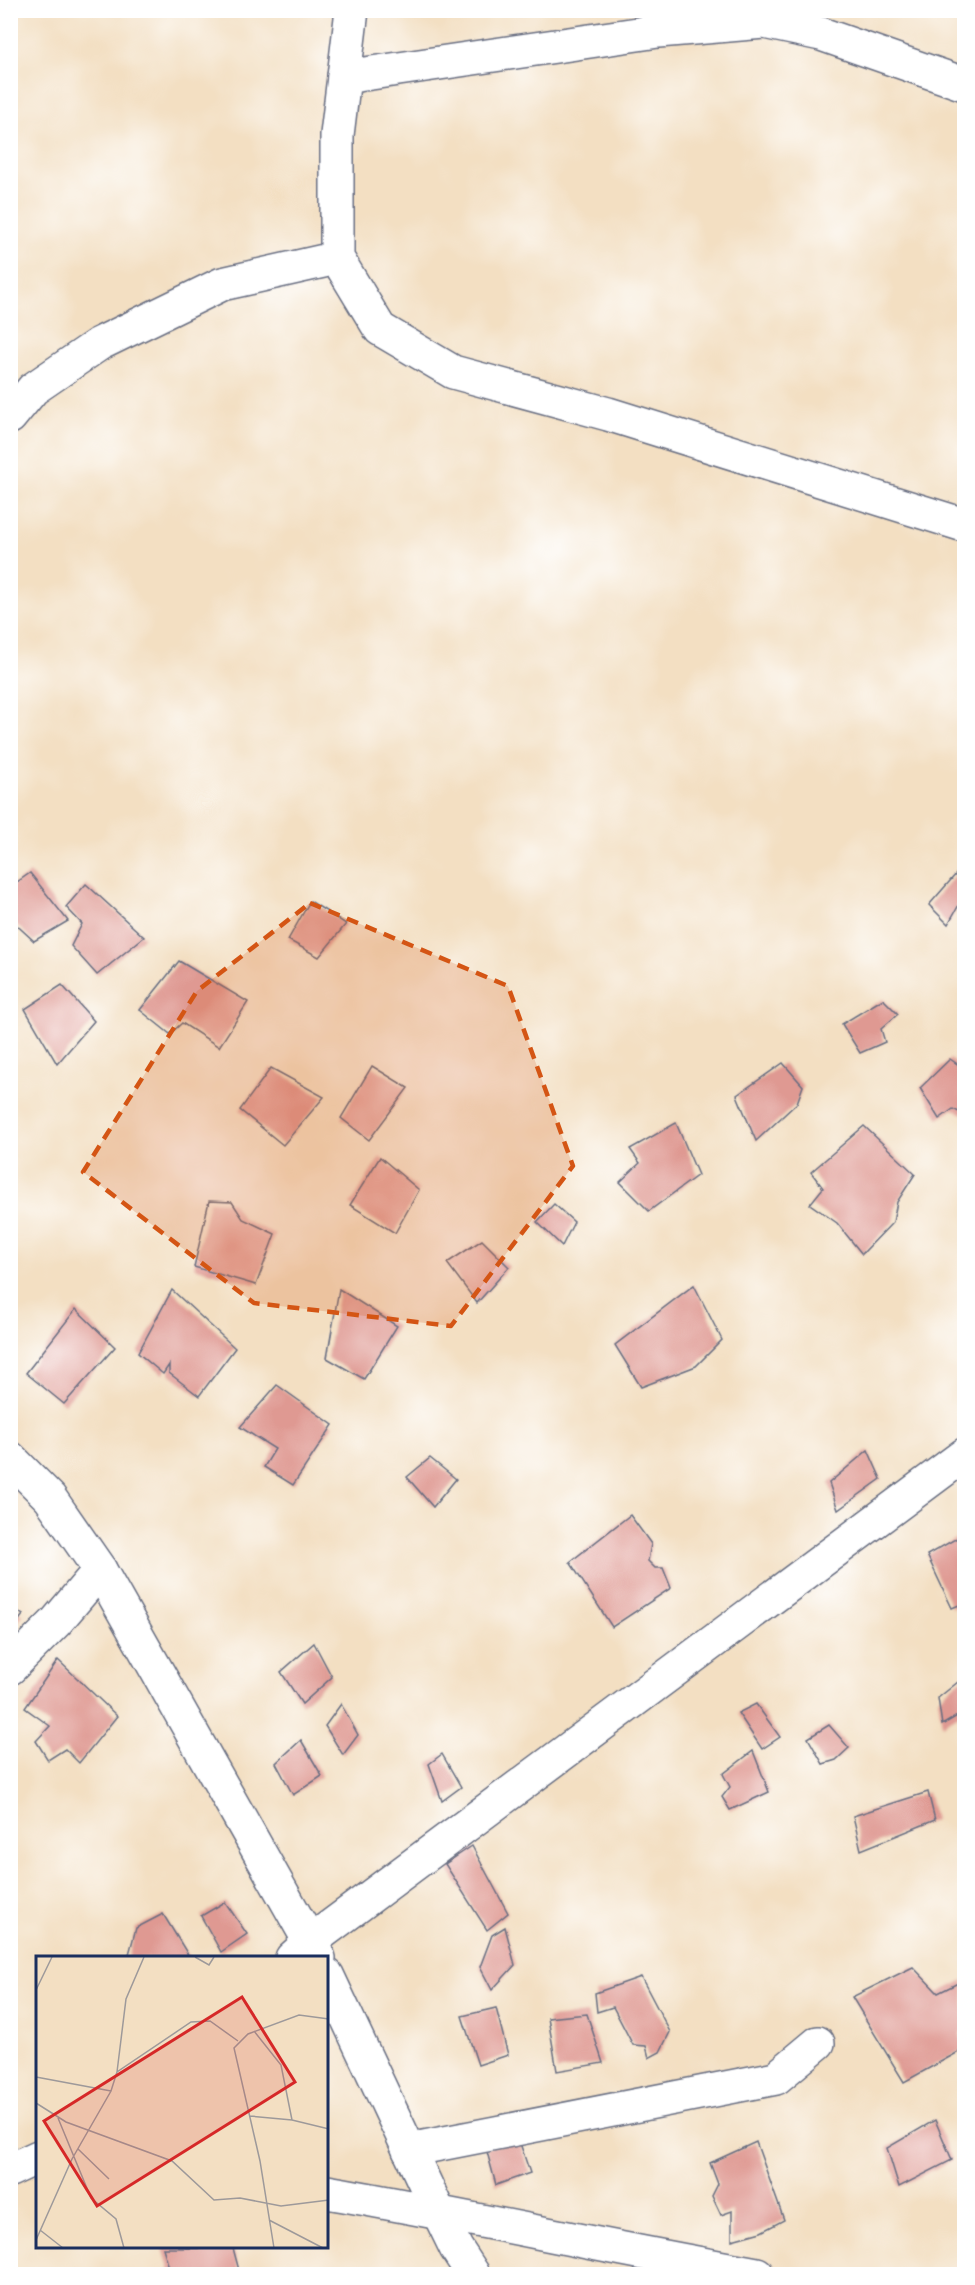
<svg xmlns="http://www.w3.org/2000/svg" width="975" height="2285" viewBox="0 0 975 2285" font-family="Dekko,sans-serif">
	<style>
		.building { fill: #df9992 }
		.lines { fill: none; stroke-linecap: round; stroke-linejoin: round }
		.minor-casing { stroke: #676d81; stroke-width: 36 }
		.minor { stroke: #fff; stroke-width: 33 }
		.marked { fill: #d45514; fill-opacity: 0.2; stroke: #d45514; stroke-width: 4.5; stroke-dasharray: 12 8; stroke-linejoin: round }
		.inset-road { fill: none; stroke: #9d999a; stroke-width: 1.5 }
		.view { fill: #d62828; fill-opacity: 0.15; stroke: #d62828; stroke-width: 3 }
		.inset-edge { fill: none; stroke: #1b2f5e; stroke-width: 3 }
	</style>
	<rect width="100%" height="100%" fill="#fff"/>
	<filter id="ink" filterUnits="userSpaceOnUse"><feTurbulence type="fractalNoise" baseFrequency=".0167" numOctaves="2"/><feDisplacementMap in="SourceGraphic" scale="12" xChannelSelector="R" yChannelSelector="G"/><feConvolveMatrix kernelMatrix="1 2 1 2 8 2 1 2 1" color-interpolation-filters="sRGB"/></filter>
	<filter id="wash" filterUnits="userSpaceOnUse"><feTurbulence type="fractalNoise" baseFrequency=".008" numOctaves="4" result="noise"/><feDisplacementMap in="SourceGraphic" scale="24" xChannelSelector="R" yChannelSelector="G"/><feGaussianBlur stdDeviation="1.35" result="paint"/><feColorMatrix in="noise" values="0 0 0 0 0 0 0 0 0 0 0 0 0 0 0 0 0 1.4 0 .05"/><feComposite in="paint" operator="in"/></filter>
	<g filter="url(#wash)">
		<rect width="100%" height="100%" fill="#f3dfc2"/>
		<g id="blocks">
			<!-- building -->
			<g class="building">
				<polygon points="964,865 964,896 948,924 929,905"/>
				<polygon points="30,873 68,921 34,941 10,919 10,887"/>
				<polygon points="86,884 144,937 97,975 71,946 82,924 66,907"/>
				<polygon points="310,901 346,924 319,957 288,940"/>
				<polygon points="179,961 248,1002 219,1047 182,1023 170,1034 140,1010"/>
				<polygon points="62,985 94,1021 57,1064 25,1009"/>
				<polygon points="883,999 898,1014 881,1029 885,1042 860,1053 842,1024"/>
				<polygon points="950,1059 963,1068 964,1071 964,1111 963,1114 953,1109 939,1119 920,1088"/>
				<polygon points="783,1063 803,1086 797,1103 756,1141 737,1095"/>
				<polygon points="372,1066 408,1088 369,1140 341,1118"/>
				<polygon points="271,1068 324,1097 283,1145 240,1110"/>
				<polygon points="676,1123 698,1175 649,1211 620,1182 640,1163 630,1149"/>
				<polygon points="864,1126 915,1174 897,1202 893,1222 862,1254 837,1223 810,1204 823,1188 811,1172"/>
				<polygon points="380,1157 419,1190 395,1233 350,1205"/>
				<polygon points="209,1201 232,1202 243,1219 275,1234 256,1285 194,1267"/>
				<polygon points="554,1204 574,1222 562,1246 537,1222"/>
				<polygon points="482,1240 509,1267 477,1303 447,1263"/>
				<polygon points="694,1285 722,1340 696,1366 641,1387 615,1345"/>
				<polygon points="339,1289 397,1326 364,1379 327,1358"/>
				<polygon points="172,1290 235,1348 199,1396 169,1373 169,1365 163,1374 138,1353"/>
				<polygon points="76,1309 115,1347 64,1404 26,1373"/>
				<polygon points="277,1385 333,1425 293,1485 264,1467 275,1449 240,1427"/>
				<polygon points="868,1450 881,1479 838,1510 829,1483"/>
				<polygon points="430,1458 456,1479 433,1507 407,1477"/>
				<polygon points="630,1515 651,1544 648,1561 655,1568 663,1568 671,1588 612,1627 570,1562"/>
				<polygon points="964,1534 964,1603 952,1608 927,1555"/>
				<polygon points="10,1606 23,1615 10,1632"/>
				<polygon points="314,1643 332,1677 302,1704 281,1672"/>
				<polygon points="58,1660 117,1716 79,1763 65,1749 48,1760 36,1741 50,1726 25,1708"/>
				<polygon points="963,1678 964,1712 942,1725 938,1698"/>
				<polygon points="341,1704 358,1735 343,1755 325,1726"/>
				<polygon points="756,1704 780,1737 762,1749 738,1713"/>
				<polygon points="829,1725 849,1748 836,1760 823,1764 808,1738"/>
				<polygon points="301,1740 322,1776 293,1795 276,1763"/>
				<polygon points="753,1751 769,1792 730,1810 722,1797 730,1787 723,1774"/>
				<polygon points="442,1754 461,1787 442,1801 429,1764"/>
				<polygon points="928,1792 935,1820 861,1850 853,1816"/>
				<polygon points="472,1846 508,1913 487,1930 445,1864"/>
				<polygon points="225,1902 247,1934 221,1952 201,1916"/>
				<polygon points="163,1914 190,1958 128,1958 136,1928"/>
				<polygon points="505,1927 515,1965 492,1990 480,1967 492,1935"/>
				<polygon points="913,1967 938,1993 964,1980 964,2030 960,2033 964,2049 904,2082 852,1997"/>
				<polygon points="641,1977 670,2032 660,2052 649,2058 646,2046 633,2045 613,2007 597,2012 595,1993"/>
				<polygon points="496,2008 508,2055 478,2065 462,2016"/>
				<polygon points="587,2014 603,2063 557,2071 548,2018"/>
				<polygon points="935,2120 952,2160 899,2187 887,2148"/>
				<polygon points="519,2140 530,2173 496,2185 486,2148"/>
				<polygon points="756,2142 784,2220 761,2232 732,2240 732,2211 721,2215 712,2196 718,2184 710,2163"/>
				<polygon points="163,2248 233,2248 240,2274 171,2274"/>
			</g>
		</g>
	</g>
	<g filter="url(#ink)">
		<use href="#blocks" fill-opacity="0" stroke="#676d81" stroke-width="1.5"/>
		<g class="lines">
			<!-- minor casing -->
			<g class="minor-casing">
				<g id="minor">
					<polyline points="352,10 337,135 337,258 380,329 453,372 608,414 964,525"/>
					<polyline points="344,77 658,31 764,22 821,34 964,84"/>
					<polyline points="10,417 33,389 99,344 222,284 337,258"/>
					<polyline points="10,1458 50,1498 100,1570 319,1958"/>
					<polyline points="10,1668 56,1622 100,1570"/>
					<polyline points="292,1958 311,1941 964,1455"/>
					<polyline points="327,1975 438,2211 456,2248 473,2274"/>
					<polyline points="409,2150 776,2078 818,2043"/>
					<polyline points="10,2170 38,2157"/>
					<path d="M327,2192c144,25 286,57 430,82"/>
				</g>
			</g>
			<!-- minor -->
			<use href="#minor" class="minor"/>
		</g>
	</g>
	<!-- marked area -->
	<path class="marked" d="M310,903l198,83 65,180 -122,160 -197,-23 -171,-131 114,-181z"/>
	<!-- overview -->
	<g transform="translate(36 1956)">
		<rect width="292" height="292" fill="#f3dfc2"/>
		<path class="inset-road" d="M159,1l14,8 5,-8M0,34l16,-33M218,75l27,34 11,55M81,116l9,-73 18,-42M0,121l75,14M0,147l30,19 106,39 42,39 26,-2 41,8 48,-6M214,160l42,4 37,9M22,162l33,80 25,21 8,29M42,193l31,30M233,264l54,28M4,274l23,18M0,284l36,-81 39,-68 6,-19 74,-50 19,-1 28,20M238,292l-14,-87 -26,-113 14,-14 51,-19 30,4"/>
		<path class="view" d="M206,41l53,85 -198,124 -53,-85z"/>
		<rect width="292" height="292" class="inset-edge"/>
	</g>
	<!-- margin -->
	<rect width="975" height="2285" fill="none" stroke="#fff" stroke-width="36"/>
</svg>
